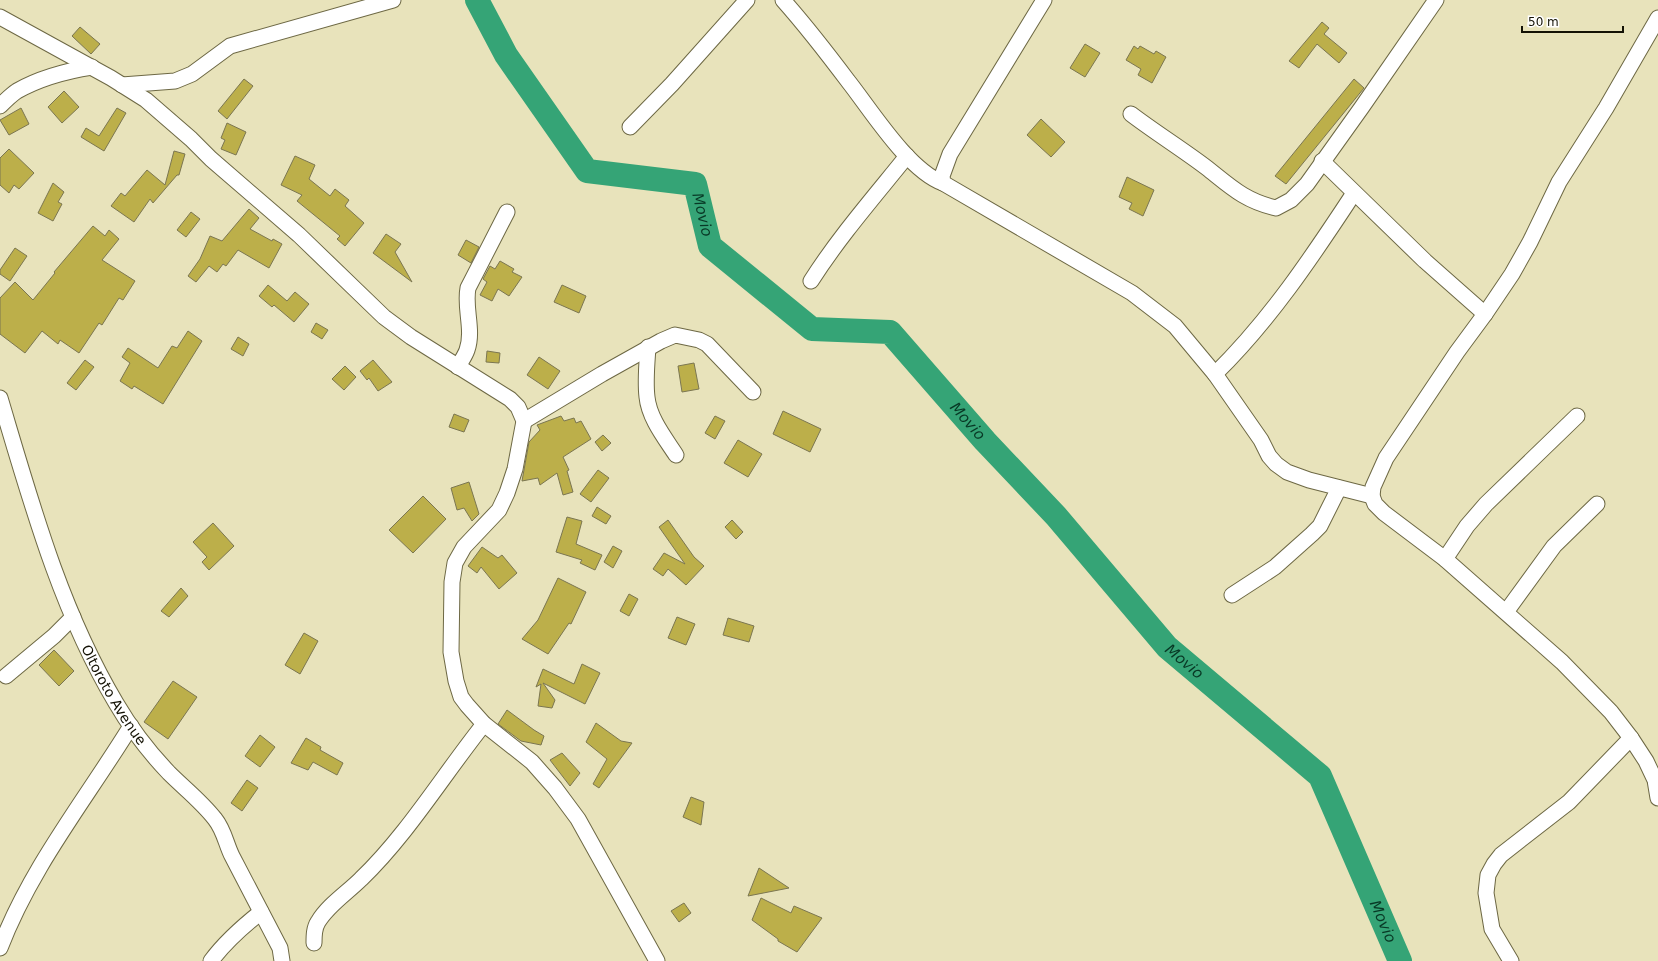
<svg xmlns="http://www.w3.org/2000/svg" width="1658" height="961" viewBox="0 0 1658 961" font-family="'DejaVu Sans',sans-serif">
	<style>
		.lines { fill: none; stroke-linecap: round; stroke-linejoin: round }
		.river { stroke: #35a476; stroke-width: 24 }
		.building { fill: #bcaf4a; stroke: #7b7651 }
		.minor-casing { stroke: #6d6844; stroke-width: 17 }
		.minor { stroke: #fff; stroke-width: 15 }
		.labels { text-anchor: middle; stroke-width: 3; stroke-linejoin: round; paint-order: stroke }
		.street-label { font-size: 14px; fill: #141205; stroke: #fff }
		.water-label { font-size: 15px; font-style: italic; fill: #083825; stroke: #fff }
	</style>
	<rect width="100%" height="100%" fill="#e8e3bb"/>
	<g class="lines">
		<!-- river -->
		<path class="river" id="s1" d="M477,0l29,55 81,116 108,13 15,62 102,83 78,3 95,109 71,75 111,131 153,129 80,185"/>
	</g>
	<!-- building -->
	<g class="building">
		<polygon points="1322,22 1329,28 1324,34 1347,53 1339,63 1317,44 1299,68 1289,61"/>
		<polygon points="80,27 100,44 91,54 72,36"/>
		<polygon points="1085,44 1100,53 1085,77 1070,68"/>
		<polygon points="1134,46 1138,49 1140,46 1154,54 1156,51 1166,57 1152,83 1138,75 1141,69 1126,60"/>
		<polygon points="244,79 253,86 227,119 218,111"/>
		<polygon points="1354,79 1364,88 1286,184 1275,176"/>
		<polygon points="64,91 79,107 62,123 48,107"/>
		<polygon points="21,108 29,124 9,135 0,120"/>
		<polygon points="117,108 126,113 104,151 81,137 86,128 99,136"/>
		<polygon points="1041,119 1065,142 1051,157 1027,135"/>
		<polygon points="227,123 246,132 236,155 221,149 225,140 221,138"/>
		<polygon points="9,149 34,173 19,189 14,185 9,193 0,185 0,158"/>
		<polygon points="174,151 185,154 179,175 177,175 153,203 150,199 134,222 111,206 121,193 125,196 147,170 165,185"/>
		<polygon points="295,156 315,165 309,179 330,196 335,189 349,200 345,206 364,223 345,246 337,239 340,236 297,201 302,195 281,185"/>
		<polygon points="1127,177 1154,190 1143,216 1129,209 1132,203 1119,197"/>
		<polygon points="53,183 64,192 58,202 62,204 53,221 38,213"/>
		<polygon points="249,209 259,218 250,229 272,241 273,239 282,244 269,268 238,250 226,266 223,264 217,272 209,266 196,282 188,276 200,259 210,236 222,241"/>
		<polygon points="191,212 200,219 186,237 177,230"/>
		<polygon points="93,226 105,236 109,230 119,239 102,260 135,281 123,300 119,298 102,325 99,323 79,353 60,340 58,344 42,331 25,353 0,334 0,298 15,282 33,300 55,273 54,272"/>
		<polygon points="386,234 401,244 395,252 412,282 373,253"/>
		<polygon points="466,240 479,247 471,263 458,255"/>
		<polygon points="15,248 27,256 10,281 0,274 0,270"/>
		<polygon points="500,261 514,269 512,272 522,277 509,296 498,289 492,301 480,295 487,282 483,279 490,266 495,269"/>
		<polygon points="268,285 287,301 295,292 309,304 294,322 274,305 272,307 259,296"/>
		<polygon points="562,285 586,296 579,313 554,302"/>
		<polygon points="316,323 328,330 322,339 311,332"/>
		<polygon points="188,331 202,341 163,404 134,386 132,389 120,381 130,363 122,357 128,348 158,368 172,346 177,348"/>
		<polygon points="238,337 249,344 243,356 231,349"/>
		<polygon points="487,351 500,353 499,363 486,362"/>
		<polygon points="539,357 560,371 548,389 527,375"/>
		<polygon points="85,360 94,367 76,390 67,383"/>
		<polygon points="373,360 392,382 378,391 369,378 367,380 360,371"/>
		<polygon points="694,363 699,389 682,392 678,366"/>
		<polygon points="345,366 356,377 344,390 332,379"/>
		<polygon points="783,411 821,429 810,452 773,434"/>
		<polygon points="454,414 469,420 464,432 449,427"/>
		<polygon points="561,416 564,421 574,418 576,423 581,421 591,439 563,457 569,470 567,471 573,492 563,495 557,473 540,485 538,478 522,481 529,442 540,430 537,425"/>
		<polygon points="715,416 725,421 715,439 705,433"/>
		<polygon points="603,435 611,443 602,451 595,442"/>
		<polygon points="738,440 762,454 748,477 724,463"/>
		<polygon points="598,470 609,478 591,502 580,494"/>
		<polygon points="469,482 479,514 472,521 464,508 457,510 451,488"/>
		<polygon points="423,496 446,519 413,553 389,530"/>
		<polygon points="597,507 611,516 606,524 592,516"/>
		<polygon points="567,517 582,521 576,544 602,555 595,570 580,563 582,560 556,552"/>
		<polygon points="668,520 694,557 704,566 686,585 668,569 663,576 653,569 664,553 685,564 659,527"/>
		<polygon points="732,520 743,532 736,539 725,527"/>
		<polygon points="213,523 234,546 209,570 202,562 207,557 193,542"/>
		<polygon points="613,546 622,551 613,568 604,562"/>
		<polygon points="482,547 498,558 502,555 517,573 499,589 481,567 477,573 468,566"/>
		<polygon points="558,578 586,592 571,624 569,623 548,654 522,639 538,620"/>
		<polygon points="181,588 188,596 169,617 161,611"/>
		<polygon points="629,594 638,599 629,616 620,611"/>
		<polygon points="677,617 695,624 686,645 668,638"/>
		<polygon points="728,618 754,626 749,642 723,635"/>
		<polygon points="304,633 318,641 300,674 285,665"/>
		<polygon points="54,650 74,671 59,686 39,665"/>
		<polygon points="582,664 600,673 585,704 543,683 555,700 552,708 538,706 541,684 536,687 543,669 574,684"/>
		<polygon points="173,681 197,697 168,739 144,722"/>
		<polygon points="507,710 534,730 544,736 541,745 521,741 498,724"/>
		<polygon points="596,723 621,741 632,743 599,788 593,784 607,759 586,742"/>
		<polygon points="260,735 275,747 260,767 245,756"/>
		<polygon points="306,738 321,747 320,750 343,763 337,775 313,762 308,770 291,763"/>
		<polygon points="562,753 580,773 570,786 550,760"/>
		<polygon points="247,780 258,788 242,811 231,803"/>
		<polygon points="691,797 704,802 701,825 683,817"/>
		<polygon points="759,868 789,888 748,896"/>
		<polygon points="761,898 791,913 794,906 822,918 797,952 778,941 778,939 752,920"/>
		<polygon points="684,903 691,913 679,922 671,911"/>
	</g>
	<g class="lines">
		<!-- minor casing -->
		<g class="minor-casing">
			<g id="minor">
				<path d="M783,0c23,26 44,53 65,81 23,29 60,89 95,102"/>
				<polyline points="1044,0 950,154 942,176 943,183 1132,293 1175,326 1215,374 1261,440 1269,456 1276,464 1287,472 1309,480 1372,496"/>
				<polyline points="0,17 111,78 146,100 191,139 211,159 299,235 384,317 411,337 510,399 518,407 524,421 515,469 507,493 499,510 464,547 455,563 452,582 451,652 456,681 461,697 467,705 484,724 532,762 555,788 578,819 657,961"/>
				<polyline points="1658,18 1606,108 1559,182 1530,242 1512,274 1485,314 1457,352 1386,458 1373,487 1372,496 1375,504 1384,513 1445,559 1562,662 1611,712 1631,738 1646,761 1655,780 1658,798"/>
				<polyline points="122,85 175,81 192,74 230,46 393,0"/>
				<path d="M0,106c5,-5 11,-11 17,-15 23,-13 49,-20 75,-24"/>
				<path d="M1131,114c25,19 51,35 76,54 24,19 38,33 69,40l15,-8 16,-16 55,-77 74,-107"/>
				<polyline points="630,127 672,84 747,0"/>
				<polyline points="1322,161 1425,261 1485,314"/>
				<path d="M811,281c28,-44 63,-84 96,-125"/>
				<path d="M648,347c-1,16 -3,34 -1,50 2,21 18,41 29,58"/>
				<path d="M458,367c3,-6 7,-11 9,-17 7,-20 -3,-42 1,-62l39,-76"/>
				<path d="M1215,374c55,-54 97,-117 139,-181"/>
				<path id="s2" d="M0,398c31,104 60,211 116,305 14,24 33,49 53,70 15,15 33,29 46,46 9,11 11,25 17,37 16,31 32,61 48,92l2,13"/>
				<polyline points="524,421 602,374 661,341 675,335 699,340 707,344 753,392"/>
				<polyline points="1445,559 1467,526 1486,504 1577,416"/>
				<polyline points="1232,595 1275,567 1312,534 1320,526 1339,488"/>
				<polyline points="1506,612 1554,546 1597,504"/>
				<polyline points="6,676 54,636 73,617"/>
				<path d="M314,943c0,-7 0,-15 4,-21 10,-17 29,-29 43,-43 46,-44 83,-105 123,-155"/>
				<path d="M0,948c31,-81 86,-149 131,-222"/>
				<path d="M211,961c14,-19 31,-34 50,-49"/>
				<polyline points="1511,961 1492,929 1486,893 1488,875 1494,864 1501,855 1569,802 1631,738"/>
			</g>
		</g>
		<!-- minor -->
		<use href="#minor" class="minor"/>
	</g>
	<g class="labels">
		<!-- street labels -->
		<g class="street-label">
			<text dy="5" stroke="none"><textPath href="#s2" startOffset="319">Oltoroto Avenue</textPath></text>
		</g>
		<!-- water labels -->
		<g class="water-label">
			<text dy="5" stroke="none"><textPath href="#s1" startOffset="344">Movio</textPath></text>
			<text dy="5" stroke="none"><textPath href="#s1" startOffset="704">Movio</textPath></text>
			<text dy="5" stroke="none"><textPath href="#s1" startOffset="1028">Movio</textPath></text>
			<text dy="5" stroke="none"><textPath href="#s1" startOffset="1364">Movio</textPath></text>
		</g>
	</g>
	<!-- scale -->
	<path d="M1522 26v6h101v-6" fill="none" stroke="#141205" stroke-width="2"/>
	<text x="1528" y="26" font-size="12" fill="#141205" stroke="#ffffff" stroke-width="3" paint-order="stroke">50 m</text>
</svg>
